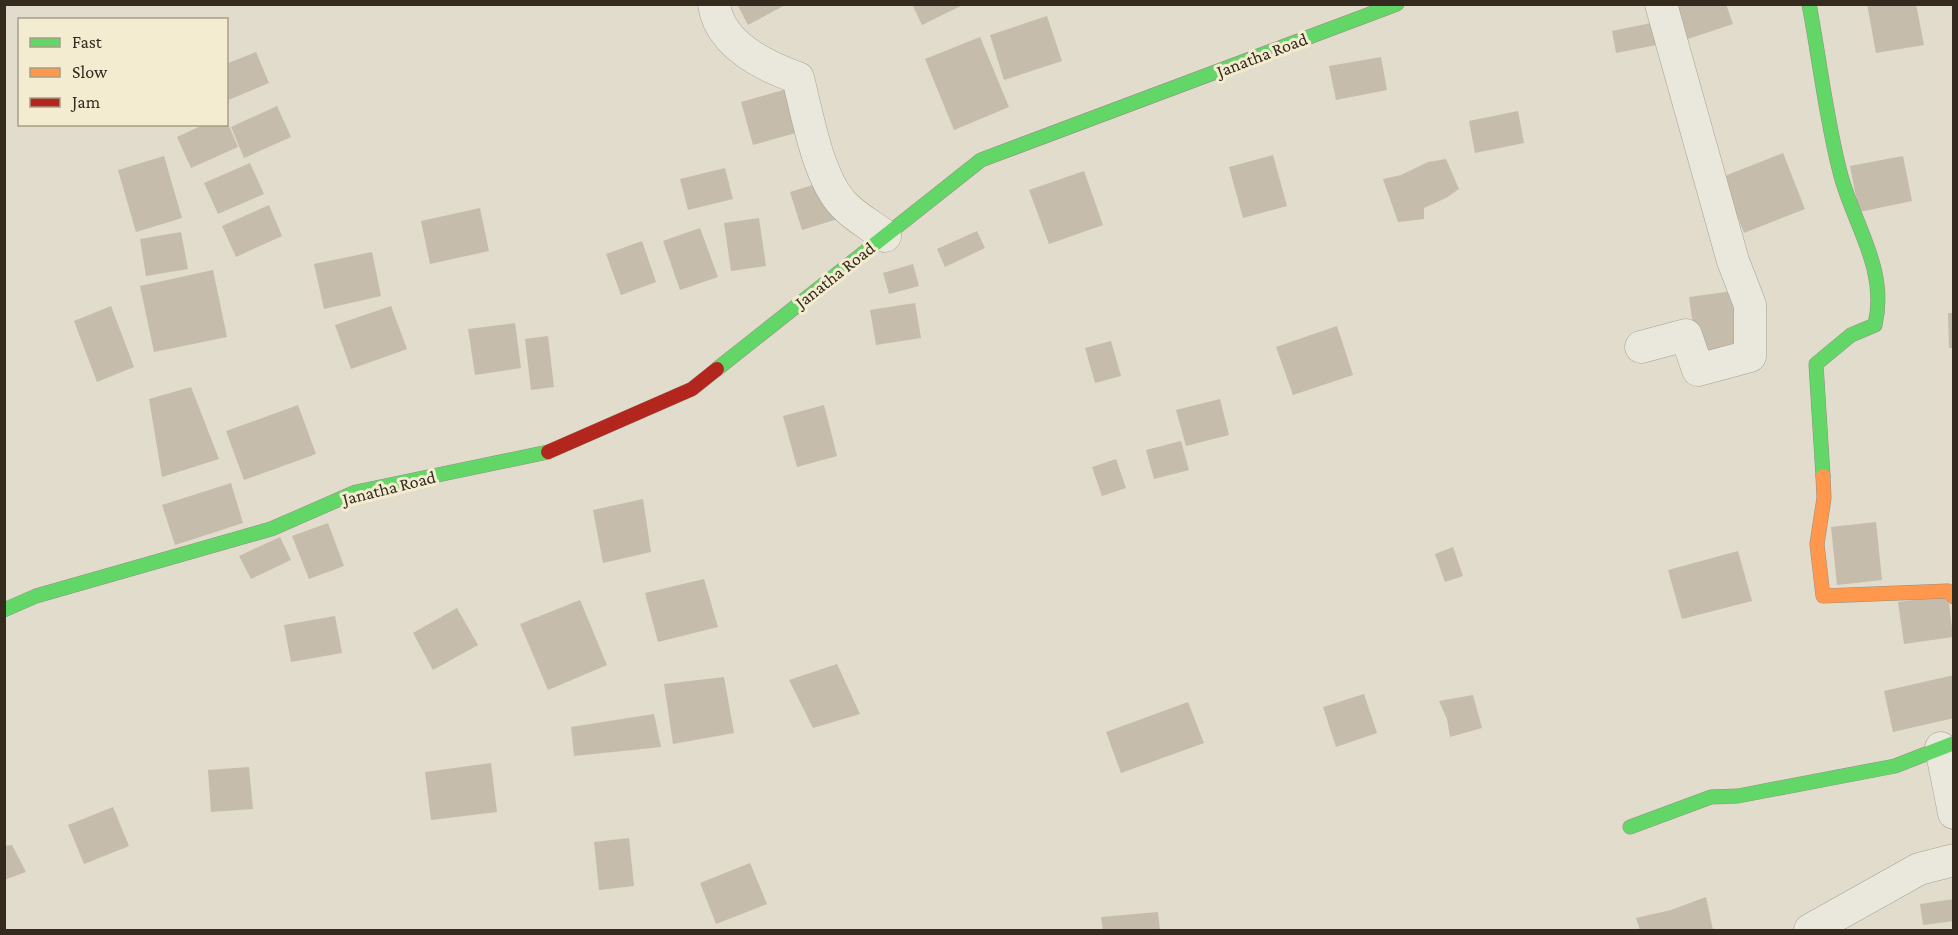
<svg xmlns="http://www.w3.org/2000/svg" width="1958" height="935" viewBox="0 0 1958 935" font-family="'Crimson Pro',serif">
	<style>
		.building { fill: #c5bcac }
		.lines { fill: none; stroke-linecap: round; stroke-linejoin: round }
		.street-casing { stroke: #a6a195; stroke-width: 33 }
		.fast-casing { stroke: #969084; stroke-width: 15 }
		.slow-casing { stroke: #969084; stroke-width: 15 }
		.jam-casing { stroke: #969084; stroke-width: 15 }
		.street { stroke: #eae7dc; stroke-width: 32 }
		.fast { stroke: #63d668; stroke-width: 14 }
		.slow { stroke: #ff974d; stroke-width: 14 }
		.jam { stroke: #b3261e; stroke-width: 14 }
		.labels { text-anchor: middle; stroke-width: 6; stroke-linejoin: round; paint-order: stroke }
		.street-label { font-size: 18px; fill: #342a1d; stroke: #f3ecd0 }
	</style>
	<rect width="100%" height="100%" fill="#e1dccb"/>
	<!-- building -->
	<g class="building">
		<polygon points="737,4 787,4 748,25"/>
		<polygon points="912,4 965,4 922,25"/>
		<polygon points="1667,4 1726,4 1733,24 1679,42"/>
		<polygon points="1867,4 1916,4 1924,45 1876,53"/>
		<polygon points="1047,16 1062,61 1004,80 990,35"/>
		<polygon points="1651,23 1656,45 1616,53 1612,31"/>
		<polygon points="980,37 1009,107 954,130 925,59"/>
		<polygon points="256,52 269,83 226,101 226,64"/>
		<polygon points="1381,57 1387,90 1336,100 1329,66"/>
		<polygon points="794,87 806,130 753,145 741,102"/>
		<polygon points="277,106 291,137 244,158 231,127"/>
		<polygon points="1518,111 1524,143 1475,153 1469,121"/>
		<polygon points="205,124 228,124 238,147 191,168 177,137"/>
		<polygon points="1783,153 1805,209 1744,233 1722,177"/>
		<polygon points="1273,155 1287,206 1243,218 1229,167"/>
		<polygon points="164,156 182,218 136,232 118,170"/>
		<polygon points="1903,156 1912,201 1859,212 1850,166"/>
		<polygon points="1446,159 1459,189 1446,198 1424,208 1424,219 1398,222 1383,179 1401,175 1428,162"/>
		<polygon points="250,163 264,194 218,214 204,183"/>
		<polygon points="725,168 733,199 688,210 680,179"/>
		<polygon points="1084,171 1103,225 1049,244 1029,190"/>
		<polygon points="829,180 841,218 802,230 790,192"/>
		<polygon points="269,205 282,236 236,257 222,226"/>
		<polygon points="480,208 489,251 430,264 421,221"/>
		<polygon points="759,218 766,266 731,271 724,223"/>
		<polygon points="700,228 718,277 680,290 663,241"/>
		<polygon points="977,231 985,248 945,267 937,249"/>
		<polygon points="181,232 188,269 146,276 140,239"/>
		<polygon points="642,241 656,282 621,295 606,254"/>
		<polygon points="372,252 381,296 324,309 314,264"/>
		<polygon points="913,264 919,286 889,294 883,273"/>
		<polygon points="213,270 227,337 154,352 140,286"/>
		<polygon points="1733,291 1742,355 1698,361 1689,297"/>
		<polygon points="915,303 921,338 876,345 870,310"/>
		<polygon points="111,306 134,367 97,382 74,321"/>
		<polygon points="391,306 407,349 351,369 335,325"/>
		<polygon points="1948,313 1954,313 1954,348 1949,348"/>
		<polygon points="515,323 521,368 475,375 468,329"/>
		<polygon points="1337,326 1353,375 1293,395 1276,347"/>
		<polygon points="548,336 554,387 531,390 525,339"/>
		<polygon points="1111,341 1121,376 1095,383 1085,348"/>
		<polygon points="191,387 219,459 162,477 149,399"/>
		<polygon points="1220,399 1229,435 1186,446 1176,410"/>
		<polygon points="298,405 316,454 244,480 226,431"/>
		<polygon points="824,405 837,456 797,467 783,416"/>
		<polygon points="1181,441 1189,470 1154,479 1146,450"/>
		<polygon points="1116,459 1126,488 1102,496 1092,467"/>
		<polygon points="231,483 243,523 175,545 162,505"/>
		<polygon points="643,499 651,552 603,563 593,510"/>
		<polygon points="1876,522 1882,580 1837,585 1831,527"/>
		<polygon points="328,523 344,566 309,579 292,536"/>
		<polygon points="280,537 291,560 251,579 239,556"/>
		<polygon points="1453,547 1463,576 1445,582 1435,554"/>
		<polygon points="1738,551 1752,601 1682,619 1668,570"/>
		<polygon points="704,579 718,627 658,642 645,593"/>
		<polygon points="1948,595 1953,637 1904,644 1898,602"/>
		<polygon points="580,600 607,665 548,690 520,624"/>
		<polygon points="457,608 478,645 433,670 413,633"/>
		<polygon points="335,616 342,653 291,662 284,625"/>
		<polygon points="837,664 860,714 813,728 789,680"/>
		<polygon points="1954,675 1954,718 1893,732 1884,691"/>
		<polygon points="724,677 734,733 673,744 664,684"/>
		<polygon points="1364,694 1377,733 1336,747 1323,707"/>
		<polygon points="1473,695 1482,728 1450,737 1447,719 1439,701"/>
		<polygon points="1188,702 1204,743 1121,773 1106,732"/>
		<polygon points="654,714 661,747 574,756 571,727"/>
		<polygon points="491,763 497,812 431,820 425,772"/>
		<polygon points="249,767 253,809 211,812 208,770"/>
		<polygon points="113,807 129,846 84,864 68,825"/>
		<polygon points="629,838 634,886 599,890 594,842"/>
		<polygon points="12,845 26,872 4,880 4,846"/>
		<polygon points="750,863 767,904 716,924 700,883"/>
		<polygon points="1706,897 1713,930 1640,930 1636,918 1671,910"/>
		<polygon points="1954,899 1954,921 1923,925 1920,904"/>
		<polygon points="1158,912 1160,930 1103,930 1101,917"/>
	</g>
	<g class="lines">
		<!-- street casing -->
		<g class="street-casing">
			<g id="street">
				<path d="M714,4c5,40 50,62 84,74 9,35 20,101 46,127 11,12 28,21 41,31"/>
				<polyline points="1641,347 1686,335 1698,370 1750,356 1750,305 1733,261 1661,4"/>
				<polyline points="1941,748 1954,813"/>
				<polyline points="1810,930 1919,869 1954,860"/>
			</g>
		</g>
		<!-- fast casing -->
		<g class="fast-casing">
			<g id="fast">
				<path d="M1809,4c11,57 17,116 32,172 14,51 47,94 34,149l-24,10 -35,29 7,112"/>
				<polyline points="717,369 981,160 1397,4"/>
				<polyline points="4,610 36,596 271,529 356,492 548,452"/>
				<polyline points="1630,827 1711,797 1738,796 1895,766 1954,743"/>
			</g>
		</g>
		<!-- slow casing -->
		<g class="slow-casing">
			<polyline id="slow" points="1823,476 1824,498 1817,544 1823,596 1948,591 1954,597"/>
		</g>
		<!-- jam casing -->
		<g class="jam-casing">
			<polyline id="jam" points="548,452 692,389 717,369"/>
		</g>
		<!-- street -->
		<use href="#street" class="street"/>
		<!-- fast -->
		<use href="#fast" class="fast"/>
		<!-- slow -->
		<use href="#slow" class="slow"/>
		<!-- jam -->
		<use href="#jam" class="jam"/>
	</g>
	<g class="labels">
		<!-- street labels -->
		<g class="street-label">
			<text transform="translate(1262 55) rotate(-21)" y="6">Janatha Road</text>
			<text transform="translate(835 275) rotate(-38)" y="6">Janatha Road</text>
			<text transform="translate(389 488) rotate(-14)" y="6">Janatha Road</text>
		</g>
	</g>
	<!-- border -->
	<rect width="1958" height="935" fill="none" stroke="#342a1d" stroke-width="12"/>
	<!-- legend -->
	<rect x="18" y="18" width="210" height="108" fill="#f3ecd0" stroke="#a79e88" stroke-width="1.5"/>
	<rect x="30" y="38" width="30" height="9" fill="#63d668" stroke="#a79e88" stroke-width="1.5"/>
	<text x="72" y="48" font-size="18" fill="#342a1d">Fast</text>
	<rect x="30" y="68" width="30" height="9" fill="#ff974d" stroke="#a79e88" stroke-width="1.5"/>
	<text x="72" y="78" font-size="18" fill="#342a1d">Slow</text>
	<rect x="30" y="98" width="30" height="9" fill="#b3261e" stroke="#a79e88" stroke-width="1.5"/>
	<text x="72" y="108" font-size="18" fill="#342a1d">Jam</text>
</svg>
